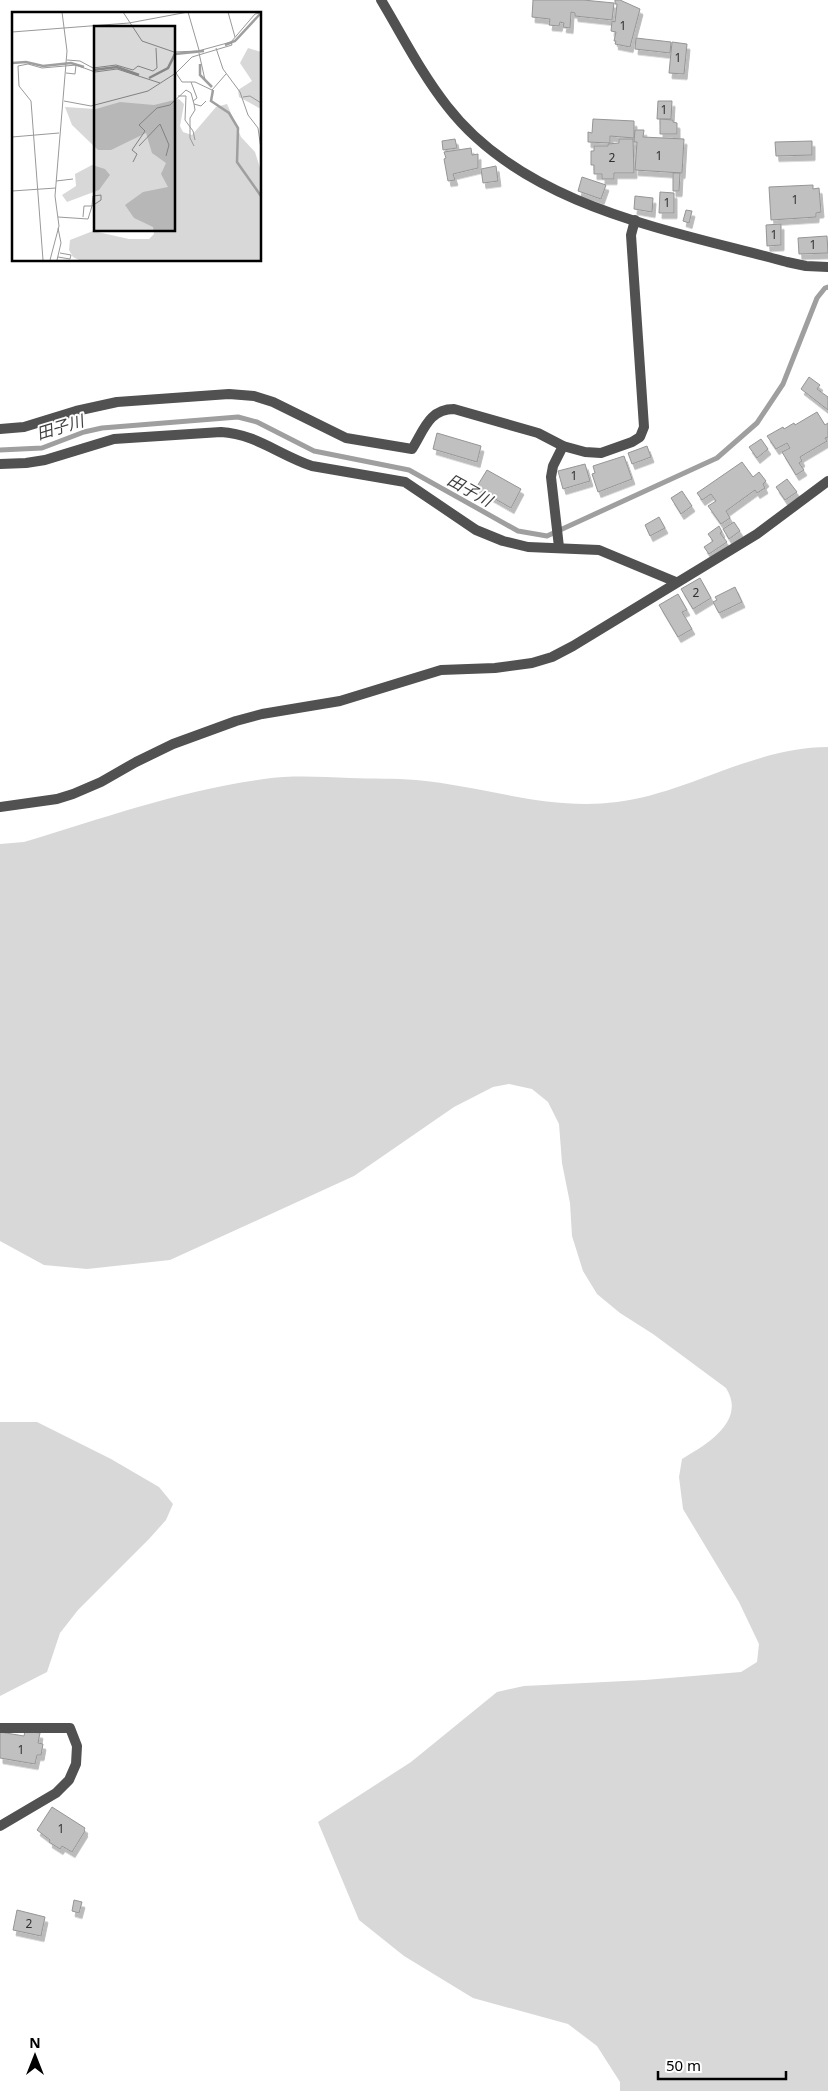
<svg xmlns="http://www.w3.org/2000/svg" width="828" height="2091" viewBox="0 0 828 2091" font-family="'Noto Sans','Noto Sans JP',sans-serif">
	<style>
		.green { fill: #d8d8d8 }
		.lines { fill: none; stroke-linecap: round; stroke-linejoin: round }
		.stream { stroke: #9f9f9f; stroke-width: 5 }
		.building { fill: #c0c0c0; stroke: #959595; filter: url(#shadow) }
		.street { stroke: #515151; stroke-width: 10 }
		.labels { text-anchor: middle; stroke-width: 4; stroke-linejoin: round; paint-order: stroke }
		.number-label { font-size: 12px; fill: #303030 }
		.water-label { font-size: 16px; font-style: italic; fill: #404040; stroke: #fff }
		.inset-river { fill: none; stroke: #9f9f9f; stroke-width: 2.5 }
		.inset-road { fill: none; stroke: #999; stroke-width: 1 }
		.view { fill: #000; fill-opacity: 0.15; stroke: #000; stroke-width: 2.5 }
		.inset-edge { fill: none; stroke: #000; stroke-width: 2.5 }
	</style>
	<defs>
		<filter id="shadow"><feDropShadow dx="3" dy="5.5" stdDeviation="0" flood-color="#0004"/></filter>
	</defs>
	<rect width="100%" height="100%" fill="#fff"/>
	<!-- green -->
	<g class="green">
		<path d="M828,747v1344h-208v-9l-23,-36 -29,-22 -95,-26 -69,-42 -45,-36 -41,-98 93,-60 86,-70 27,-6 121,-6 96,-8 16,-10 2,-18 -20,-42 -56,-93 -4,-32 3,-18c24,-14 65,-38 44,-71l-73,-54 -33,-21 -23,-19 -14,-23 -11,-35 -2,-33 -8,-40 -3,-39 -11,-22 -16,-13 -23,-5 -16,3 -39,20 -100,69 -184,84 -83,9 -43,-4 -44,-24v-397l24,-2c79,-24 158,-52 240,-63 28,-4 58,-2 86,-1 22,1 45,0 66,2 68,6 132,31 201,22 72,-9 136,-55 211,-55z"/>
		<polygon points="0,1422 37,1422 111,1459 159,1487 173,1504 166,1520 149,1539 78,1610 60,1633 47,1672 0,1696"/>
	</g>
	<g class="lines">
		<!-- stream -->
		<polyline class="stream" points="0,450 42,448 84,432 102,428 238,417 257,422 314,451 409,470 518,531 547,536 717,458 757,423 783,384 817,298 825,288 828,287"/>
	</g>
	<!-- building -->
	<g class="building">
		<polygon points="533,0 583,0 614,3 612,20 575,16 575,13 571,12 570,28 563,27 564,23 560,22 559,26 549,25 550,19 532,17"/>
		<polygon points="615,0 620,0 640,9 630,47 615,44 616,41 614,41 616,32 611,31 612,21 615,22 617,4 615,4"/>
		<polygon points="636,38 671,42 670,53 635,49"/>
		<polygon points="672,42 687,44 684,74 669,73"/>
		<polygon points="658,101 672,101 671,119 657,119"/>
		<polygon points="593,119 634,121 634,138 610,136 610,143 588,142 588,132 592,133"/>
		<polygon points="660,119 673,120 673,122 677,123 677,134 660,134"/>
		<polygon points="635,130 644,130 643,137 684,139 682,173 635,170 637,142 634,142"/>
		<polygon points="455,139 457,148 443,150 442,141"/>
		<polygon points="619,139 633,139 634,173 614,173 614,179 602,179 602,174 594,174 594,165 591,165 591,151 594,151 594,146 608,146 608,144 619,143"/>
		<polygon points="812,141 812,155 776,156 775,142"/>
		<polygon points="471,148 472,155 478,154 478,168 453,174 455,180 448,181 444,159 446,158 444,152"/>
		<polygon points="496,166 498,181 483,183 481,169"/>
		<polygon points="673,173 680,173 679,191 673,191"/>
		<polygon points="582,177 606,185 601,199 578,191"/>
		<polygon points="813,185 813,189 819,188 821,212 816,213 816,217 771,220 769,187"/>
		<polygon points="660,192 674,193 674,213 659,213"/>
		<polygon points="635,196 653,198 652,212 634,209"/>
		<polygon points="686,210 692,211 689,223 683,221"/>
		<polygon points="781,224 781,245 767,246 766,225"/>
		<polygon points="827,236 828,253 799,254 798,238"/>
		<polygon points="809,377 820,385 817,389 828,397 828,410 801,389"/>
		<polygon points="817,412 825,425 828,423 828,437 825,438 827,441 800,457 802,461 799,463 804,470 796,475 782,452 790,448 787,443 776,449 767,436 783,427 784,429 794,423 795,425"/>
		<polygon points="437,433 481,446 477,462 433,449"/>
		<polygon points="761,439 768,449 757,458 749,447"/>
		<polygon points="647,446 651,457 632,464 628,453"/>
		<polygon points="624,456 632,479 598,492 592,474 595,473 593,466"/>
		<polygon points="742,462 753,477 759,472 766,481 763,484 765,488 757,493 755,490 726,511 730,518 721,524 708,506 716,501 711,494 702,500 697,493"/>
		<polygon points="585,464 590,481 563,489 558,471"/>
		<polygon points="487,470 521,489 511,508 476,488"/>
		<polygon points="787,479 797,492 785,500 776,487"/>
		<polygon points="682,491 692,506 681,514 671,498"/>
		<polygon points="659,517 665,528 650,536 645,525"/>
		<polygon points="734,522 740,531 729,539 723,529"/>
		<polygon points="719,526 722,532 720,533 727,542 709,554 704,547 713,541 708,534"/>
		<polygon points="700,578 711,598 693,609 681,589"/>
		<polygon points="735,587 742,602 719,613 713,602 717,600 715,597"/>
		<polygon points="678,594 687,610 682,612 692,629 678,637 659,605"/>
		<polygon points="25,1731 40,1733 38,1743 43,1744 41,1755 37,1755 35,1764 0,1758 0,1732 24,1736"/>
		<polygon points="52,1807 85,1828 84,1830 85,1831 72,1852 62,1846 60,1849 49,1842 50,1840 37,1830"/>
		<polygon points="74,1900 82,1902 79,1913 72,1911"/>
		<polygon points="17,1910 45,1917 41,1936 13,1930"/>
	</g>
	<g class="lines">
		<!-- street -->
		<g class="street">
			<path d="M381,0c21,35 40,73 66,106 78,101 223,124 340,156l19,4 22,1"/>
			<path d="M0,429l24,-2 52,-16 41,-9 112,-8 25,2 19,6 73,36 66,11c12,-19 17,-40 42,-40l84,24 25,13 22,6 16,1 31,-11 8,-5 4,-10 -13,-192 4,-15"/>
			<path d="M0,464l26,-1 19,-3 69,-21 107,-7c35,2 58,23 91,34l93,16 71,48 27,11 25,6 71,3 77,32"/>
			<polyline points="559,547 551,477 553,466 563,446"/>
			<polyline points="0,807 57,799 73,794 101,782 136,762 173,744 236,721 262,714 340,701 441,670 495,668 532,663 552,657 573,646 757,534 828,481"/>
			<polyline points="0,1728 70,1728 77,1746 76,1764 69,1780 56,1793 0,1826"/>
		</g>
	</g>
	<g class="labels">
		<!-- number labels -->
		<g class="number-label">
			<text x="623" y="30">1</text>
			<text x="678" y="62">1</text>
			<text x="664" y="114">1</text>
			<text x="659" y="160">1</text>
			<text x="612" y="162">2</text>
			<text x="795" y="204">1</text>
			<text x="667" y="207">1</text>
			<text x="774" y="239">1</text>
			<text x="813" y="249">1</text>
			<text x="574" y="480">1</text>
			<text x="696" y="597">2</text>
			<text x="21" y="1754">1</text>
			<text x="61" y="1833">1</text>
			<text x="29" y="1928">2</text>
		</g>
		<!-- water labels -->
		<g class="water-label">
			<text transform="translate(60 427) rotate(-17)" y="6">田子川</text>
			<text transform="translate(470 490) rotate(29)" y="6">田子川</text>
		</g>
	</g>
	<!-- overview -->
	<g transform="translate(12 12)">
		<rect width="249" height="249" fill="#fff"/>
		<path d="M236,36l13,4v57l-22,-12 -1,-7 14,-9 -12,-18zM167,87l5,5 -4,22 3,6 9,3 24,-28 11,-3 14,33 14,15 6,19v89h-182l-6,-3 -4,-7 1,-10 23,-9 36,8h20l5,-5 -1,-7 -19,-9 -9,-13 18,-13 25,-5 -7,-13 5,-11 -14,-10 -6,-20 -35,17h-13l-26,-25 -7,-18 31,2 24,-7 34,3zM80,153l13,4 5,6 -11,15 -32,12 -5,-7 14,-9 -1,-12z" fill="#d8d8d8"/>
		<path class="inset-river" d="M213,33l10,-4 25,-27M0,51l14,-1 17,4 28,-3 13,4M188,52v11l12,12M81,58l24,-3 22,8M137,66l19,-10 7,-14 29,-3M201,78l-2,11 18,12 9,15 -1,34 24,34"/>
		<path class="inset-road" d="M111,0l19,29 32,11 24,-1 33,-9 24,-28 6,-1M176,0l11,38M216,0l7,25M0,20l117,-9 59,-11M204,36l7,21 17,23 8,23 10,13 3,21M187,41l6,27M55,48l13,1 13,7 23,-3 17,5 5,-4 15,5 4,-3 -1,-20M54,61l9,1 1,-9M164,61l6,9h13l17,8 14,-16M179,70l6,16 -4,3M166,84h8l-1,24 8,11 2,9M231,85l7,-1 11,7M52,89l27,5 57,-15 28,-18 16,-16 40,-12 -1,-3M0,125l47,-4M127,134l21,-22 9,21 -3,11M182,134l-4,-8v-20l5,-8 -1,-6M121,150l4,-8 -5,-4 13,-19 -6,-6 18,-17 13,-3 16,-15 5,3 3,11 7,2 5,-5M44,169l17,-2M0,179l44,-3M46,205l30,2 4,-13 1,-10 8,-1v5l-9,6h-8l-1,11M46,245l12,2 1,-4 -11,-2M31,248l-12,-159 -12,-15 -1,-20 10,-2 14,4 34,-3 19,7 22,-3 43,14M38,248l9,-34 -4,-30 12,-145 -5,-39M45,248l4,-17 -3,-15"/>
		<path class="view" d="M82,14h81v205h-81z"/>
		<rect width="249" height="249" class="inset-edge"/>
	</g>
	<!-- north arrow -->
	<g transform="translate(35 2056)" stroke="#ffffff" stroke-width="4" paint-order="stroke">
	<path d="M0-4L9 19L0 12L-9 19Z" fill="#000000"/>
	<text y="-8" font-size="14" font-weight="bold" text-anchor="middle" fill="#000000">N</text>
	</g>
	<!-- scale -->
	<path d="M658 2071v8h128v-8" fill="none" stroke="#000000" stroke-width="2.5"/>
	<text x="666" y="2071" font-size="15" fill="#000000" stroke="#ffffff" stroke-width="4" paint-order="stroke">50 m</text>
</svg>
